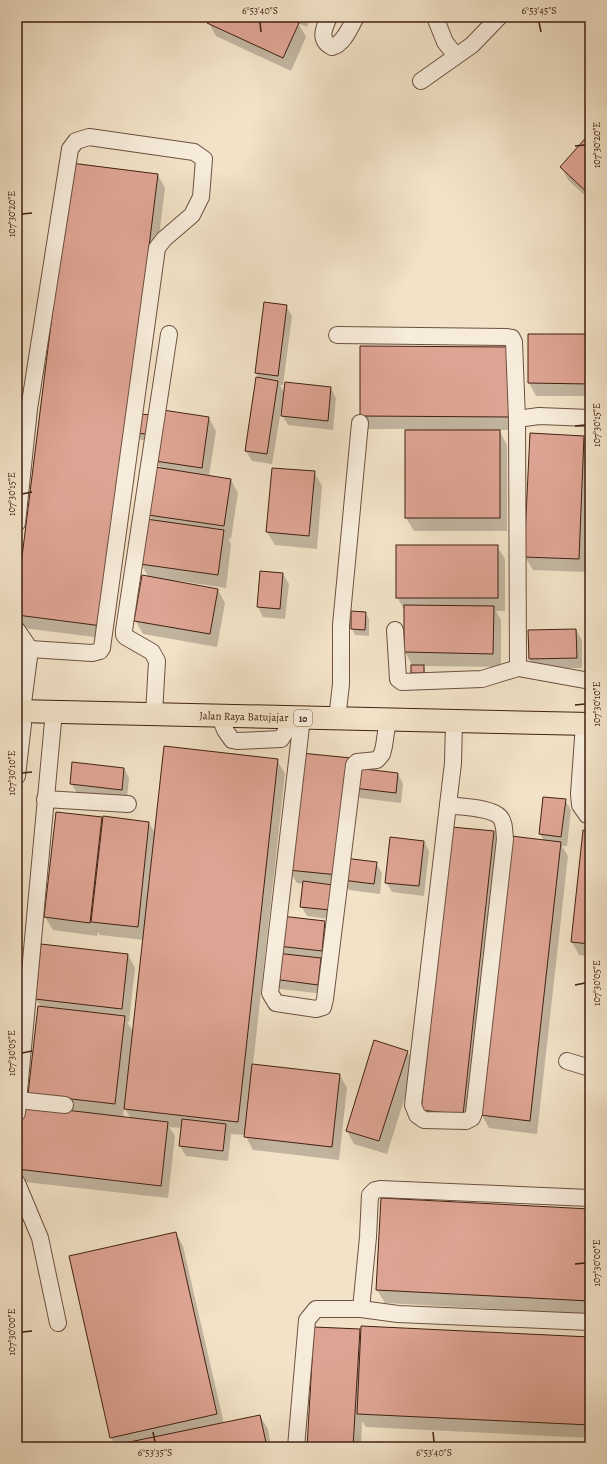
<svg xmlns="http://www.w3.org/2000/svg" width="607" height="1464" viewBox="0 0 607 1464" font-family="Alegreya,serif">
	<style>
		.shadow { fill: #0003; fill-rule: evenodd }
		.building { fill: #dea493; stroke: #412112 }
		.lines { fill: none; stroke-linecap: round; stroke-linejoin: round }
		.minor-casing { stroke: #6d513f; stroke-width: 18 }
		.highway-casing { stroke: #412112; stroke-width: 24 }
		.minor { stroke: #f7ecdb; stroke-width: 16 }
		.highway { stroke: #f2e2c7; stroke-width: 22 }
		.ticks { fill: none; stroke: #412112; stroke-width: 1.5 }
		.labels { text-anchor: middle; stroke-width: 3.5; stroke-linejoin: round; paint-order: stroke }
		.shield { fill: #f7ecdb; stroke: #785e4e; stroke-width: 1 }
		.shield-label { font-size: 10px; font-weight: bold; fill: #412112 }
		.street-label { font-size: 11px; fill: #412112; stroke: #f7ecdb }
		.neatline { fill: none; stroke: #412112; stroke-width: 1.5 }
		.ticks-label { font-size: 10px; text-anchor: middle; fill: #412112 }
	</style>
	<rect width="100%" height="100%" fill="#f2e2c7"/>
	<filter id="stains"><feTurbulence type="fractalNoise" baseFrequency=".005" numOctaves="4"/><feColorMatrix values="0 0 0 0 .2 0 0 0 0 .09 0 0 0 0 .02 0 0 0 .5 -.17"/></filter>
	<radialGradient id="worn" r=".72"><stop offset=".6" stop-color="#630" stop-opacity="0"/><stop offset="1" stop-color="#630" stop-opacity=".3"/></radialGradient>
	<!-- shadow -->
	<g class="shadow">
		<polygon points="211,17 311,17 307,27 298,23 306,37 291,71 216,36 209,23"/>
		<polygon points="590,135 590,200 569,181 561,167"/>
		<polygon points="158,175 165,188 110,639 23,628 17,616 17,605"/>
		<polygon points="286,306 292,316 283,385 280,385 285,394 331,388 336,398 333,430 288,425 282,415 284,398 283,398 272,464 252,461 246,451 259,379 256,373"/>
		<polygon points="590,335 590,396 536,396 529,383"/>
		<polygon points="510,348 517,430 499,430 507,445 507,531 414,531 406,518 406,429 368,429 361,416"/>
		<polygon points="139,415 156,441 141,440 138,433"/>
		<polygon points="209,418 216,431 209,476 231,480 238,493 231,539 228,538 231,544 226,588 179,581 179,583 218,590 225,603 217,647 143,634 135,620 149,578 141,564 153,521 149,514 161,469 156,461"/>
		<polygon points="584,437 590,447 590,486 586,572 533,570 525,557"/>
		<polygon points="314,472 322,486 317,549 275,545 267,532"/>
		<polygon points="497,546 505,559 505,611 496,611 501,620 501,667 423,666 425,669 425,676 414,676 412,673 412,665 405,652 405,611 397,597"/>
		<polygon points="283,574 289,584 285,619 263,617 258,607"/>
		<polygon points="365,612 369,619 369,636 355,635 352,629"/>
		<polygon points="576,630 582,640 582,668 536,669 530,659 529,631"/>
		<path d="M277,760l8,14 -32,291 87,10 7,13 -8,72 -86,-10 -8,-15 -14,-1 -3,27 -42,-5 -6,-10 2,-18 -13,-1 6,9 -7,62 -143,-16 -8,-13 21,-61 3,-101 -5,-8 92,-44 7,13 -6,54h-2l7,11 10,-93 -44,-5 -2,-3 -1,4 -44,-6 -8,-13 11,-104 45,5 2,3 46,2 7,12zM124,1107l7,12 -8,-1z"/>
		<polygon points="124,768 129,778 127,799 77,793 71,783"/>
		<polygon points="356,769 398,774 403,784 401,803 360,798 356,791 348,860 376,863 382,873 380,894 349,890 346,885 335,920 307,916 301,906 303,884 297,883 289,870"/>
		<polygon points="565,800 571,810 567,846 562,846 568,856 537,1134 489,1128 482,1115 544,841 540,834"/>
		<polygon points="494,832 501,846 470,1128 430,1123 422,1110"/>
		<polygon points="590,832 590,956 579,955 572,942"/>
		<polygon points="424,841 429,851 424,896 392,892 386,882"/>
		<polygon points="325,922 330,932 327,961 322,960 326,969 324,994 280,989 274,979 284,955 279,946"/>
		<polygon points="17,990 18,992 17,1014"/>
		<polygon points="407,1051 415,1065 387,1154 354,1144 347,1131"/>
		<polygon points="17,1202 19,1212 17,1213"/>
		<polygon points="590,1210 590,1314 385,1303 377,1290"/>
		<polygon points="176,1233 183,1246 224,1424 260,1416 268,1429 271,1447 117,1447 111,1438 70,1257"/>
		<polygon points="359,1330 362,1336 590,1338 590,1438 366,1427 362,1421 361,1447 308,1447"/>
	</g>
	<!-- building -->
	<g class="building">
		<polygon points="210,17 287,17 299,23 283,58 207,23"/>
		<polygon points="590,133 590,195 560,167"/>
		<polygon points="71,163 158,174 102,626 17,615 17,597"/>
		<polygon points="264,302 287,305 278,376 255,373"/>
		<polygon points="528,334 590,334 590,384 528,383"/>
		<polygon points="360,346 510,347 510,417 360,416"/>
		<polygon points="256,377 278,381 267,454 245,451"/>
		<polygon points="285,382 331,387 328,421 281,416"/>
		<polygon points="163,410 209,417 202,468 155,461"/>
		<polygon points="138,414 154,415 153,435 137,433"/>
		<rect x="405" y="430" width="95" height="88"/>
		<polygon points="530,433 584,436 579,559 524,557"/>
		<polygon points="155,467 231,479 224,526 148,515"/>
		<polygon points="272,468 315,471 309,536 266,532"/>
		<polygon points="146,519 224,530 218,575 140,564"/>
		<rect x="396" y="545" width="102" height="53"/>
		<polygon points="260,571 283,573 280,609 257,607"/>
		<polygon points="142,575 218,589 210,634 134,621"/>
		<polygon points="404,605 494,606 493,654 404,652"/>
		<polygon points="351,611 366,612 365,630 351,629"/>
		<polygon points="576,629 577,658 529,659 528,630"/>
		<rect x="411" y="665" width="13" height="8"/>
		<polygon points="164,746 278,759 238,1122 124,1109"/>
		<polygon points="301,753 351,758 338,875 288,870"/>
		<polygon points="72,762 124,768 122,790 70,784"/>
		<polygon points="356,768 398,773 396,793 353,788"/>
		<polygon points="543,797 566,799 561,837 539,834"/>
		<polygon points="56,812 102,817 90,923 44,917"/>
		<polygon points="103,816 149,822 138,927 91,922"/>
		<polygon points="452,827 494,831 463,1115 421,1110"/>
		<polygon points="583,830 590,831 590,944 571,942"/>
		<polygon points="511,836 561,842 530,1121 480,1115"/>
		<polygon points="390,837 424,841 419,886 385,883"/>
		<polygon points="344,858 377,862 374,884 342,880"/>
		<polygon points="303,881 333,885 330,910 300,907"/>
		<polygon points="281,916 325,921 322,951 278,946"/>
		<polygon points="41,944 128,954 122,1009 35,999"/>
		<polygon points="276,953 321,958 318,985 273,979"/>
		<polygon points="38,1006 125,1016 115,1104 28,1094"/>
		<polygon points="374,1040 408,1051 379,1141 346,1131"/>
		<polygon points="252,1064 340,1074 332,1147 244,1137"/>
		<polygon points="23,1105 168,1122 161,1186 17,1169"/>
		<polygon points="182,1119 226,1124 223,1151 179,1146"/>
		<polygon points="381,1198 590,1209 590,1301 376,1290"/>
		<polygon points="176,1232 217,1414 110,1438 69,1256"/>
		<polygon points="361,1326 590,1337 590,1425 357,1414"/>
		<polygon points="314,1327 360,1329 353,1447 307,1447"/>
		<polygon points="260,1415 267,1447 116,1447 115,1445"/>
	</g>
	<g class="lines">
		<!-- minor casing -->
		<g class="minor-casing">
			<g id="minor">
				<path d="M329,17c-5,11 -11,23 3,30 12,-3 18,-20 24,-30"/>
				<polyline points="435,17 445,42 456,56"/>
				<polyline points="421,81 472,45 499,17"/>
				<polyline points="337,335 506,337 512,338 514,342 517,419 518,668"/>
				<polyline points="517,419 539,416 590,418"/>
				<polyline points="17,523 29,409 70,149 76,141 89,137 194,152 204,159 201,197 192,215 164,239 157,248 102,648 100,651 92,653 30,649"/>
				<polyline points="17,630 30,649 22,711 23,724 17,776"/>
				<polyline points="395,630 398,679 402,682 482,679 518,668 590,681"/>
				<polyline points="154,714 157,661 152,652 126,637 124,635 124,630 169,334"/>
				<polyline points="219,715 225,730 232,740 237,741 281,739 286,731 287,718"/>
				<polyline points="302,718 270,993 276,1003 316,1009 323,1007 325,999 354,765 357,762 377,760 382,754 384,746 388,719"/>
				<polyline points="337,719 341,684 341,625 360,423"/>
				<polyline points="584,724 579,794 580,805 587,815 590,816"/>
				<polyline points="45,799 128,804"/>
				<path d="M448,805c12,2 43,2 52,12 5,6 4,15 5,22l-31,274 -2,5 -6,3 -42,-1 -7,-5 -4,-10z"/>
				<polyline points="448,805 453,763 454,722"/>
				<polyline points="567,1061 590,1068"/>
				<polyline points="18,1100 65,1105"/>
				<polyline points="17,1113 54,711"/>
				<polyline points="17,1183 40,1238 58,1323"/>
				<polyline points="361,1309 368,1237 370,1195 375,1190 380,1189 590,1198"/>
				<polyline points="296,1447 307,1320 316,1309 361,1309 398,1314 590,1322"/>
			</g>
		</g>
		<!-- highway casing -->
		<g class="highway-casing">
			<g id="highway">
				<path id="s1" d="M17,711l573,13"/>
			</g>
		</g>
		<!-- minor -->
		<use href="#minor" class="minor"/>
		<!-- highway -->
		<use href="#highway" class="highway"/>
	</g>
	<!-- ticks -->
	<path class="ticks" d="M260,22l1,10M539,22l2,10M575,146l10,-1M22,214l10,-1M575,426l10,-1M22,494l10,-2M575,705l10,-1M22,773l10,-1M575,985l10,-2M22,1053l10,-2M575,1264l10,-1M22,1332l10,-1M153,1432l2,10M433,1432l1,10"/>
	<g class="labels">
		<!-- shield labels -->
		<rect class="shield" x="294" y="710" width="18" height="16" rx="3"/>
		<g class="shield-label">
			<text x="303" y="722">10</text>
		</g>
		<!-- street labels -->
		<g class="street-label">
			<text dy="4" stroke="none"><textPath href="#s1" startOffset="227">Jalan Raya Batujajar</textPath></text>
		</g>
	</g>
	<!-- margin -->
	<rect width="607" height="1464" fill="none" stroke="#f2e2c7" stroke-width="44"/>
	<rect x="22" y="22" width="563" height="1420" class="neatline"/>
	<g class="ticks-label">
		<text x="260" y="14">6°53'40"S</text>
		<text x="539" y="14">6°53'45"S</text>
		<text transform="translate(596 145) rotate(-90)" y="4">107°30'20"E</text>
		<text transform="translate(11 214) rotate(-90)" y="4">107°30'20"E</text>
		<text transform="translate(596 425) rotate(-90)" y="4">107°30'15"E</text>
		<text transform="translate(11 494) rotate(-90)" y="4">107°30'15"E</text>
		<text transform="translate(596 704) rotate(-90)" y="4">107°30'10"E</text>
		<text transform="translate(11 773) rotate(-90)" y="4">107°30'10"E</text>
		<text transform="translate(596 983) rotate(-90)" y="4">107°30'05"E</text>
		<text transform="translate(11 1053) rotate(-90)" y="4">107°30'05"E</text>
		<text transform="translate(596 1263) rotate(-90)" y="4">107°30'00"E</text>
		<text transform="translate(11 1332) rotate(-90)" y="4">107°30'00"E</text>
		<text x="155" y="1456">6°53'35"S</text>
		<text x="434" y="1456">6°53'40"S</text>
	</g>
	<rect width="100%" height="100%" filter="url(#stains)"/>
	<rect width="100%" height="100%" fill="url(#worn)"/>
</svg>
